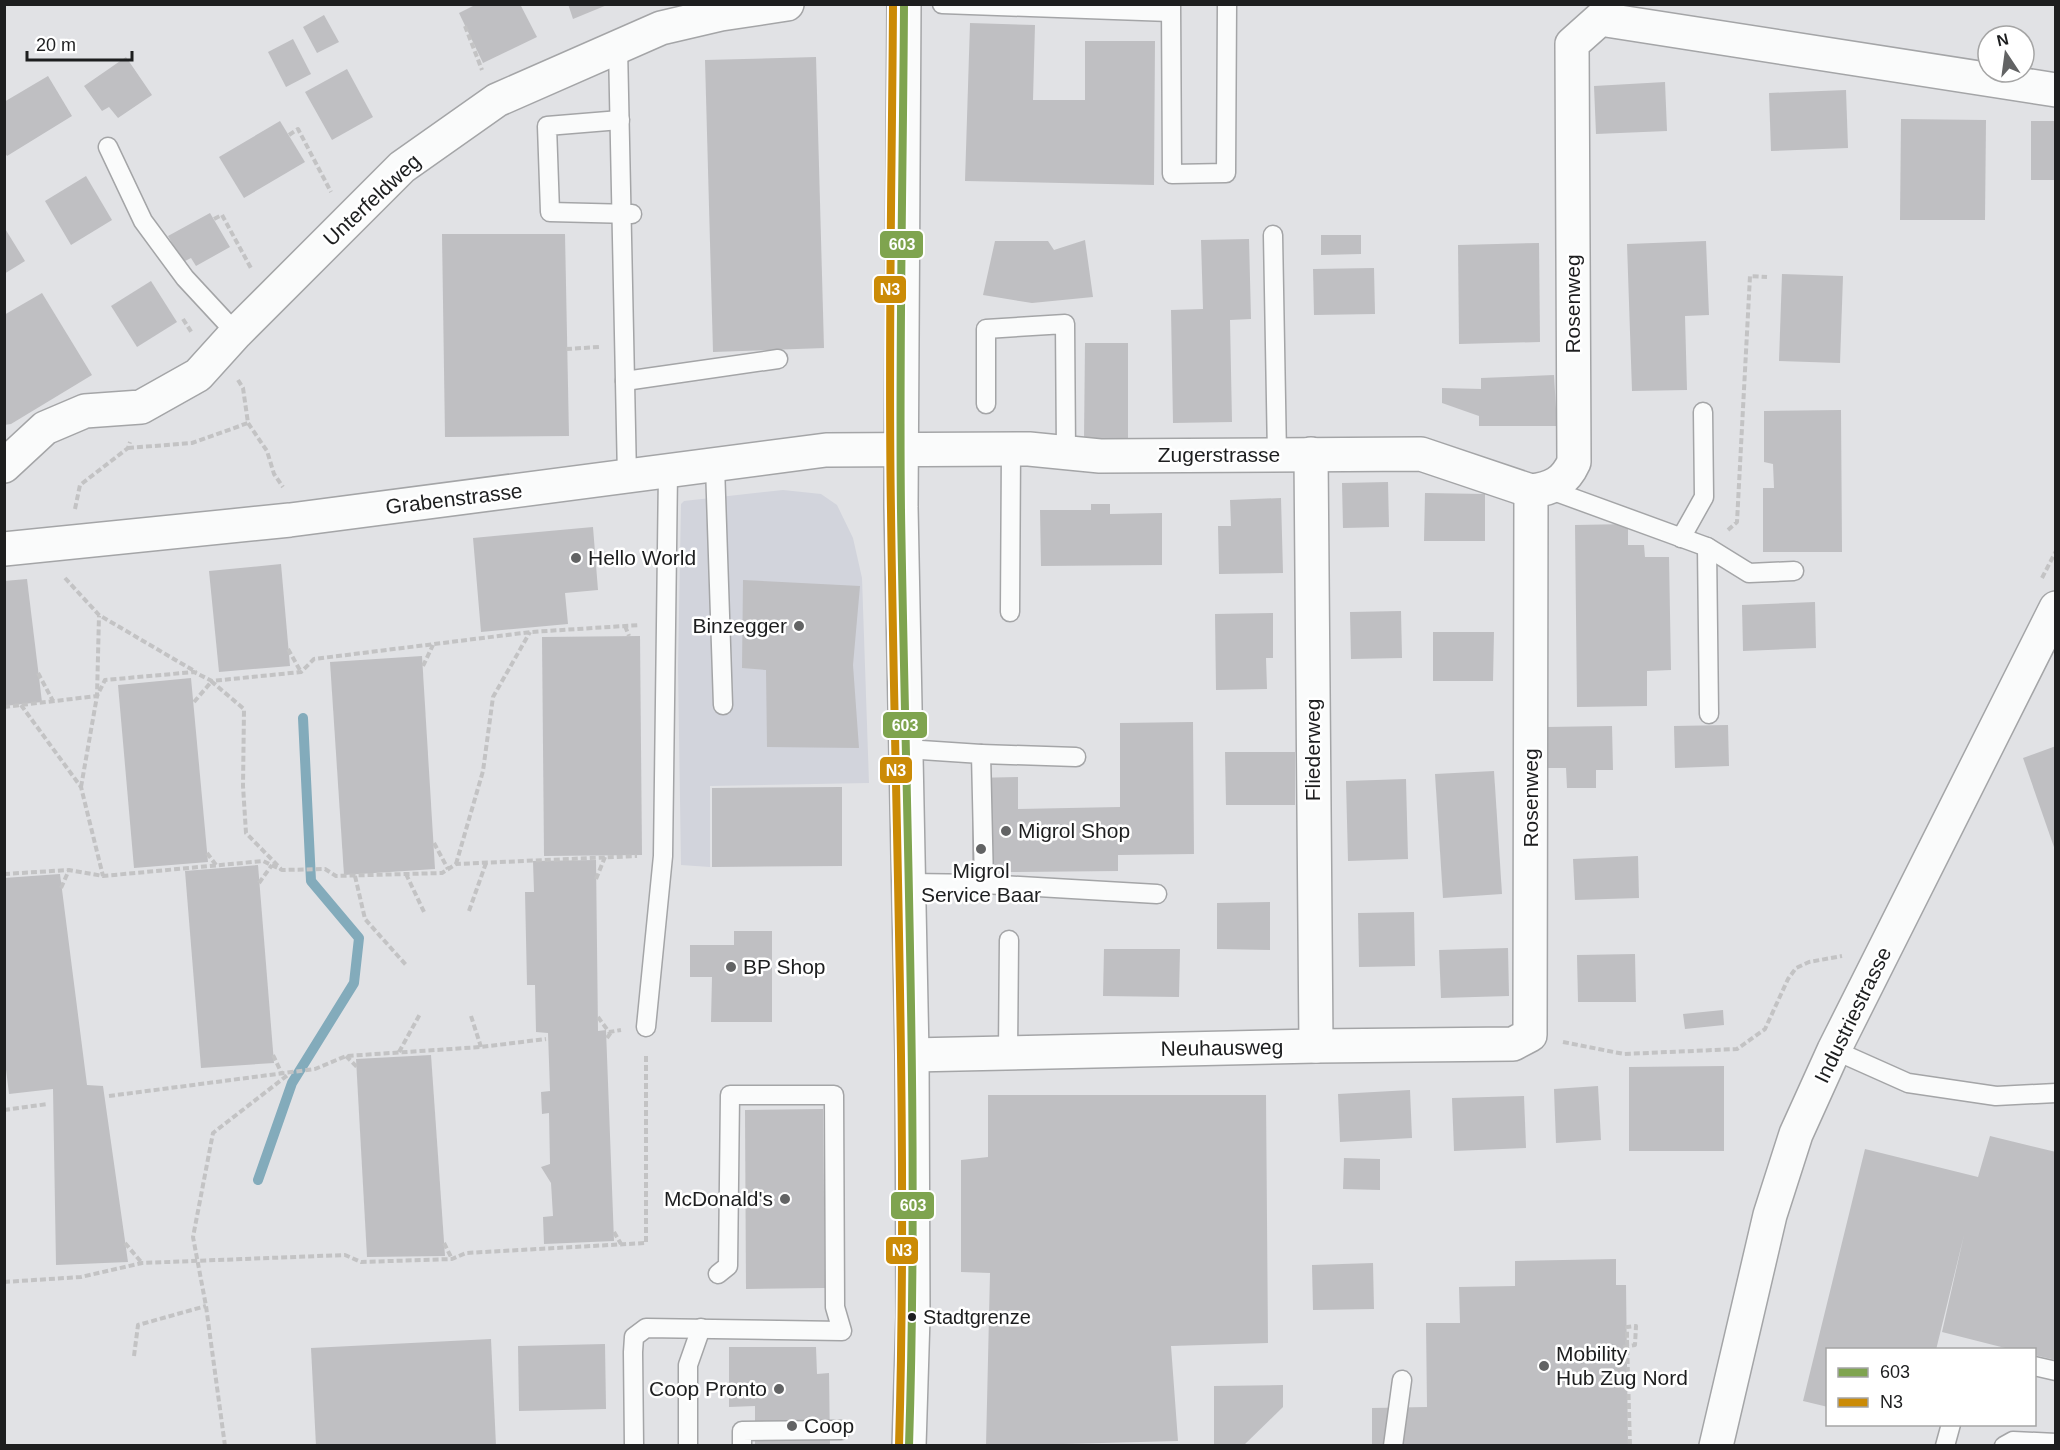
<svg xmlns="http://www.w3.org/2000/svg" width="2060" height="1450" viewBox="0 0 2060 1450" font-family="Arial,sans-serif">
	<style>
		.built { fill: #d2d4dc }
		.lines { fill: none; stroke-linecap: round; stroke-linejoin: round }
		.stream { stroke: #83abbb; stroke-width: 10 }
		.building { fill: #bfbfc2 }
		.lane-casing { stroke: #a4a5a7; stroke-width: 21 }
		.street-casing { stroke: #a4a5a7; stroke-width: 36 }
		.secondary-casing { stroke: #a4a5a7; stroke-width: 36 }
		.path { stroke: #c3c3c4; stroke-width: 4; stroke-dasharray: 6 3; stroke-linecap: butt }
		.lane { stroke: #fafbfb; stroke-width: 18 }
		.street { stroke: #fafbfb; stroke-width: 33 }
		.secondary { stroke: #fafbfb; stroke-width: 33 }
		.path-bridge { stroke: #c3c3c4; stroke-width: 4; stroke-dasharray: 6 3; stroke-linecap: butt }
		.bus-1-casing { stroke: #fff; stroke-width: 12 }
		.bus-2-casing { stroke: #fff; stroke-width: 12 }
		.bus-1 { stroke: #7fa44f; stroke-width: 8 }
		.bus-2 { stroke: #cb8b06; stroke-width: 8 }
		.poi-dot { fill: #626364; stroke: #fff; stroke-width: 2 }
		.bus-dot { fill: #1d1e1f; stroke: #fff; stroke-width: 2 }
		.labels { text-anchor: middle; stroke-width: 5; stroke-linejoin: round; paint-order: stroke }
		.bus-label { font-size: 20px; fill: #1d1e1f; stroke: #fff; text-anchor: start }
		.street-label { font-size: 21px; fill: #1d1e1f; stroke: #fff }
		.poi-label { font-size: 21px; fill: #1d1e1f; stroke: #fff; text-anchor: start }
		.line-badge { stroke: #fff; stroke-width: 2 }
		.badge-label { font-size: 16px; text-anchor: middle; font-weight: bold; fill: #fff }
	</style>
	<rect width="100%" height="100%" fill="#e1e2e5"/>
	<!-- built -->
	<polygon class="built" points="783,490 821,494 837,505 853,538 862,578 869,783 710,786 710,867 681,865 678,667 681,504 684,501"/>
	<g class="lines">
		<!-- stream -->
		<polyline class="stream" points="258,1180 292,1083 354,983 359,938 311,881 303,718"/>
	</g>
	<!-- building -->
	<g class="building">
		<polygon points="477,4 520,4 537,37 483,63 459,13"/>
		<polygon points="568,4 607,4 607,5 573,19"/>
		<polygon points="324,15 339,42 317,53 303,27"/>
		<polygon points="970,23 1035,25 1033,100 1085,100 1085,41 1155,41 1154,185 965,181"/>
		<polygon points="293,39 311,74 286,87 268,52"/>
		<polygon points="126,57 152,95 118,118 109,107 102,111 84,86"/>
		<polygon points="816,57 824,348 713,352 705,60"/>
		<polygon points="347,69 373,117 332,140 305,92"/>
		<polygon points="48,76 72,116 7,156 4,151 4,102"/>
		<polygon points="1665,82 1667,131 1596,134 1594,86"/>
		<polygon points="1846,90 1848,148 1771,151 1769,93"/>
		<polygon points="1901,119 1986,120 1985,220 1900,220"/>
		<polygon points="280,121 305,162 244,198 219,157"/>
		<rect x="2031" y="121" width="25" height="59"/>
		<polygon points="86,176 112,220 71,245 45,201"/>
		<polygon points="210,213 230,247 196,266 191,258 183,262 168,236"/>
		<polygon points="4,227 25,261 4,274"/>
		<polygon points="442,234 565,234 569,436 445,437"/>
		<polygon points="1321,235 1361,235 1361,254 1321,255"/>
		<polygon points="1249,239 1251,319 1230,320 1232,422 1173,423 1171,310 1203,309 1201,240"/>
		<polygon points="1085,240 1093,297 1032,303 983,295 995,241 1048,241 1054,250"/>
		<polygon points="1706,241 1709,315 1685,316 1687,390 1632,391 1627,244"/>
		<polygon points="1539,243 1540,342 1459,344 1458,245"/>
		<polygon points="1374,268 1375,314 1314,315 1313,269"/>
		<polygon points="1782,274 1843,276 1840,363 1779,361"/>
		<polygon points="151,281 177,322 137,347 111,306"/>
		<polygon points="42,293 92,375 11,424 4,425 4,315"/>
		<polygon points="1085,343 1128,343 1128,440 1084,440"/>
		<polygon points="1554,375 1557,426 1479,426 1479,416 1442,403 1442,388 1481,389 1481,378"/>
		<polygon points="1841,410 1842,552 1763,552 1763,488 1774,488 1773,464 1764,462 1764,411"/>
		<polygon points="1388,482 1389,527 1343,528 1342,483"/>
		<polygon points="1425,493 1485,494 1485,541 1424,541"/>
		<polygon points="1281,498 1283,573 1219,574 1218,526 1231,526 1230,500"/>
		<polygon points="1091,504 1110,504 1110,514 1162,513 1162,565 1041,566 1040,510 1091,510"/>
		<polygon points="1628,524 1628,545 1644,545 1645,557 1669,557 1671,670 1647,671 1647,706 1577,707 1575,525"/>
		<polygon points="593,527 598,590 565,593 568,624 481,632 473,538"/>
		<polygon points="281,564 290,666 219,672 209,571"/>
		<polygon points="27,579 42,702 4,706 4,581"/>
		<polygon points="743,580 860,586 853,665 859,748 767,747 766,670 742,668"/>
		<polygon points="1815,602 1816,648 1743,651 1742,605"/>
		<polygon points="1401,611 1402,658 1351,659 1350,612"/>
		<polygon points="1273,613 1273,658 1266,658 1267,689 1216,690 1215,614"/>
		<polygon points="1433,632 1494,632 1493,681 1433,681"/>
		<polygon points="640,636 642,855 544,856 542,637"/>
		<polygon points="422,656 435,869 344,875 330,662"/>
		<polygon points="191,678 208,862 134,868 118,685"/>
		<polygon points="1193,722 1194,854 1118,855 1118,871 1008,872 1008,878 972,878 972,778 1018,777 1018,809 1120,807 1120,723"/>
		<polygon points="1728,725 1729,766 1675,768 1674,726"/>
		<polygon points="1612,726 1613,770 1596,770 1596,788 1567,788 1566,768 1547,768 1546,727"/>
		<polygon points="2056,746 2056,850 2055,850 2023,758"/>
		<polygon points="1225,752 1295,752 1295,805 1226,805"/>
		<polygon points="1494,771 1502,894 1443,898 1435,774"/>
		<polygon points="1406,779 1408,859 1348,861 1346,781"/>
		<polygon points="842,787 842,866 712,867 712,788"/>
		<polygon points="1638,856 1639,898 1575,900 1573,859"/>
		<polygon points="596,860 598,1031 606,1030 614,1241 544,1244 543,1217 553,1216 551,1183 541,1167 550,1164 549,1113 542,1114 541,1092 550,1091 548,1033 536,1032 535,985 527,985 525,892 534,892 533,861"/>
		<polygon points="258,865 274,1063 201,1068 185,871"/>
		<polygon points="60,874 87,1085 103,1086 128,1262 56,1265 53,1089 9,1094 4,1053 4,878"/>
		<polygon points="1270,902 1270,950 1217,949 1217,903"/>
		<polygon points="1414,912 1415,966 1359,967 1358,913"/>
		<polygon points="734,931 772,931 772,1022 711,1022 712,977 690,977 690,945 734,945"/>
		<polygon points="1508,948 1509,996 1441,998 1439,950"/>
		<polygon points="1104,949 1180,949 1179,997 1103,996"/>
		<polygon points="1635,954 1636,1002 1578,1002 1577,955"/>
		<polygon points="1723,1010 1724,1025 1685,1029 1683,1014"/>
		<polygon points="431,1055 445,1256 367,1257 356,1059"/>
		<polygon points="1724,1066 1724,1151 1629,1151 1629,1067"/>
		<polygon points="1598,1086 1601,1140 1556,1143 1554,1089"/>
		<polygon points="1410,1090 1412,1138 1340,1142 1338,1094"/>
		<polygon points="988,1095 1266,1095 1268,1343 1171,1346 1178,1441 986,1446 990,1273 961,1272 961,1160 988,1157"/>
		<polygon points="1524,1096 1526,1148 1454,1151 1452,1098"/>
		<polygon points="823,1109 825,1288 746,1289 745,1110"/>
		<polygon points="1990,1136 2056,1152 2056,1360 2034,1355 2034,1350 2013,1350 1942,1332 1964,1235 1936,1350 1828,1350 1828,1407 1803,1401 1865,1149 1978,1177"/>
		<polygon points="1344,1158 1380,1159 1380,1190 1343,1189"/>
		<polygon points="1616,1259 1616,1285 1626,1285 1628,1446 1372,1446 1372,1408 1427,1407 1426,1323 1460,1323 1459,1287 1515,1286 1515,1261"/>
		<polygon points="1373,1263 1374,1309 1313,1310 1312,1265"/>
		<polygon points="491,1339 496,1446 316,1446 311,1348"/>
		<polygon points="605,1344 606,1409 519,1411 518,1346"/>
		<polygon points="729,1347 816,1347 817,1374 829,1373 830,1446 755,1446 755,1406 729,1407"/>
		<polygon points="1283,1385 1283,1407 1243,1446 1214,1446 1214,1386"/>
	</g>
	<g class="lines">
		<!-- lane casing -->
		<g class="lane-casing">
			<g id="lane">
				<polyline points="942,4 1170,12"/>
				<polyline points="1171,4 1172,174 1226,173 1227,4"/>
				<polyline points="618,47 627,477"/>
				<polyline points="620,120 547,126 550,212 632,214"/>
				<polyline points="108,147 143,221 185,278 236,333"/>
				<polyline points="1273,235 1277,455"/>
				<polyline points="625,381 778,359"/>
				<polyline points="986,404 986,329 1065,324 1066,452"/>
				<polyline points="715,466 723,705"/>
				<polyline points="1548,489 1707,547 1749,573 1794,571"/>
				<polyline points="1681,538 1704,497 1703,412"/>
				<polyline points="1707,547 1709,714"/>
				<polyline points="1010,612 1011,449"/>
				<polyline points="906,749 981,754 984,884 909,883"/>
				<polyline points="981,754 1076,757"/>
				<polyline points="984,884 1157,894"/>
				<polyline points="646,1027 663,856 668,472"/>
				<polyline points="1834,1050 1908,1083 1996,1096 2056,1093"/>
				<polyline points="1008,1053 1009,940"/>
				<polyline points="2034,1366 2056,1371"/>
				<polyline points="634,1446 633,1352 634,1337 646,1328 842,1331 835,1307 834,1095 730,1095 728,1266 718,1274"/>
				<polyline points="688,1446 688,1365 701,1328"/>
				<polyline points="742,1446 742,1431 841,1430"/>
				<polyline points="1393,1446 1402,1380"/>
				<polyline points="1945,1446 1951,1424"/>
				<polyline points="2004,1446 2013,1441 2056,1443"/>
			</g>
		</g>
		<!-- street casing -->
		<g class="street-casing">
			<g id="street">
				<polyline points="1311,454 1316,1046"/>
				<polyline points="4,466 45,428 85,411 141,407 198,375 236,333 402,167 497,100 661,28 721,14 787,4"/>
				<path d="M4,549l286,-29 536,-70 203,-1 71,7 321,-2 110,37c21,-2 34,-9 43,-29l-2,-418 28,-25 456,71"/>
				<polyline points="912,1055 1316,1046 1513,1044 1530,1035 1531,491"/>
			</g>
		</g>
		<!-- secondary casing -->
		<g class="secondary-casing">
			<g id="secondary">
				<polyline points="904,4 901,507 912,1055 913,1317 909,1446"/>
				<polyline points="1716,1446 1770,1215 1796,1134 1834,1050 2056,608"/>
			</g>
		</g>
		<!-- path -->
		<g class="path">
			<polyline points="465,26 482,70"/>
			<polyline points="289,135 298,129 331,192"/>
			<polyline points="214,219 222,215 252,270"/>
			<polyline points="183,319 192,333"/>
			<polyline points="566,349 599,347"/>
			<polyline points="238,380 243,388 248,423 267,451 274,474 283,487"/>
			<polyline points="128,448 192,443 248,423"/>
			<polyline points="75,509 80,485 128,448 130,442"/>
			<polyline points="1728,530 1737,522 1750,276 1767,277"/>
			<polyline points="65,578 99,615 196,672"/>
			<polyline points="2042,578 2056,551"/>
			<polyline points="625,626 629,636"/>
			<polyline points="288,649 301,672"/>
			<polyline points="423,666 433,645"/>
			<polyline points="38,673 53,701"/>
			<polyline points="211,681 244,709 243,786 246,833 281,869"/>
			<polyline points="194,702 212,681"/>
			<polyline points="21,705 81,787 103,876"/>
			<polyline points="4,707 97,696 105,680 194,672 212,681 301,672 314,659 531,632 640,625"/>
			<polyline points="81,787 97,696 99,616"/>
			<polyline points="434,843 448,869"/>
			<polyline points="207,853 216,865"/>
			<polyline points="456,864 483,771 493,697 530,632"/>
			<polyline points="4,874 69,870 103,876 263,861 282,870 325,869 336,876 442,873 456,864 637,856"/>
			<polyline points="406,874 425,914"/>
			<polyline points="355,876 365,919 406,965"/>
			<polyline points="596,879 605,857"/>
			<polyline points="259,883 272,865"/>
			<polyline points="61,888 69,870"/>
			<polyline points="469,911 486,863"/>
			<polyline points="471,1016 481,1047"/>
			<polyline points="598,1017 609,1032 621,1030"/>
			<polyline points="607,1038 612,1031"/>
			<polyline points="1563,1042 1624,1054 1737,1049 1765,1029 1788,979 1796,968 1809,962 1842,956"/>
			<polyline points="399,1052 420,1014"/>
			<polyline points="273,1055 282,1074"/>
			<polyline points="346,1056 357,1067"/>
			<polyline points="109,1096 315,1069 346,1056 481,1047 546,1039"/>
			<polyline points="4,1110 48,1104"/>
			<polyline points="614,1232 621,1244"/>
			<polyline points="125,1243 142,1263"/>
			<polyline points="444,1243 452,1259"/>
			<polyline points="4,1282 81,1277 142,1263 345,1255 361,1262 452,1259 466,1253 646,1243 646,1053"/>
			<polyline points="1623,1347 1635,1345 1636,1326 1627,1327 1627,1340"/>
			<polyline points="134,1356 138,1325 206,1306"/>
			<polyline points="225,1446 206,1306 193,1237 213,1133 289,1074"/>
		</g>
		<!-- lane -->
		<use href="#lane" class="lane"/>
		<!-- street -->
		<use href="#street" class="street"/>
		<!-- secondary -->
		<use href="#secondary" class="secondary"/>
		<!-- path-bridge -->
		<polyline class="path-bridge" points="1627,1340 1630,1446"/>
		<!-- bus-1 casing -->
		<g class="bus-1-casing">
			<path id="bus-1" d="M904,4c-1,169 -5,339 -3,507 5,312 18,623 8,935"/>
		</g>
		<!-- bus-2 casing -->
		<g class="bus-2-casing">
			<path id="bus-2" d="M893,4c-1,169 -5,339 -2,507 4,312 17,623 8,935"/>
		</g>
		<!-- bus-1 -->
		<use href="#bus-1" class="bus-1"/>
		<!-- bus-2 -->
		<use href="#bus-2" class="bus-2"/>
	</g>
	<!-- markers -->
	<g class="poi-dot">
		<circle cx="576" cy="558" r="6"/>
		<circle cx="799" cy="626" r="6"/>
		<circle cx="1006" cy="831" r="6"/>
		<circle cx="981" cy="849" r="6"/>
		<circle cx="731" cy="967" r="6"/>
		<circle cx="785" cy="1199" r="6"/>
		<circle cx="1544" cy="1366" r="6"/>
		<circle cx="779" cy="1389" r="6"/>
		<circle cx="792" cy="1426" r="6"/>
	</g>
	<circle class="bus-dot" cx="912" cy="1317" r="5"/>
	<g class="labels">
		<!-- bus labels -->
		<g class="bus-label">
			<text x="923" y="1324">Stadtgrenze</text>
		</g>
		<!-- street labels -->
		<g class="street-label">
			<text transform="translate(372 200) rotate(-43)" y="7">Unterfeldweg</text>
			<text transform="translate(1573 304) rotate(-90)" y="7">Rosenweg</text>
			<text x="1219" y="462">Zugerstrasse</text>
			<text transform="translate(454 499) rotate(-7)" y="7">Grabenstrasse</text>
			<text transform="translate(1313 750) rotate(-90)" y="7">Fliederweg</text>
			<text transform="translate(1531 798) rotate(-90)" y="7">Rosenweg</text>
			<text transform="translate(1853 1015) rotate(-64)" y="7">Industriestrasse</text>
			<text transform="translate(1222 1048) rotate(-1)" y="7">Neuhausweg</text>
		</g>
		<!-- poi labels -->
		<g class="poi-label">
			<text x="588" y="565">Hello World</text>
			<text x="787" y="633" text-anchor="end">Binzegger</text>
			<text x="1018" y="838">Migrol Shop</text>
			<text x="981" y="878" text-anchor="middle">Migrol<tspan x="981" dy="24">Service Baar</tspan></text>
			<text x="743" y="974">BP Shop</text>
			<text x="773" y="1206" text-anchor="end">McDonald's</text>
			<text x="1556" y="1361">Mobility<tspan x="1556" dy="24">Hub Zug Nord</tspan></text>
			<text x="767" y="1396" text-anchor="end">Coop Pronto</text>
			<text x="804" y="1433">Coop</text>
		</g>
	</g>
	<g class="line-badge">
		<rect x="879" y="230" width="45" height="29" rx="6" fill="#7fa44f"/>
		<rect x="873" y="275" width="34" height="29" rx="6" fill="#cb8b06"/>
		<rect x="882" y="711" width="46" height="28" rx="6" fill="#7fa44f"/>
		<rect x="879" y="756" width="34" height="28" rx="6" fill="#cb8b06"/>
		<rect x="890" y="1191" width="45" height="29" rx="6" fill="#7fa44f"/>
		<rect x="885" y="1236" width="34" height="29" rx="6" fill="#cb8b06"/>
	</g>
	<g class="badge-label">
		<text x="902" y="250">603</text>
		<text x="890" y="295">N3</text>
		<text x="905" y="731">603</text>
		<text x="896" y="776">N3</text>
		<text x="913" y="1211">603</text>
		<text x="902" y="1256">N3</text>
	</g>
	<!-- border -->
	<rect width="2060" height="1450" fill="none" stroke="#1d1e1f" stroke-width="12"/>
	<!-- legend -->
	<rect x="1826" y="1348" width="210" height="78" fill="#ffffff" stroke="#a5a5a5" stroke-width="1.5"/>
	<rect x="1838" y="1368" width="30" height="9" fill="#7fa44f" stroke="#a5a5a5" stroke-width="1.5"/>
	<text x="1880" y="1378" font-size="18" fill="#1d1e1f">603</text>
	<rect x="1838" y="1398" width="30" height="9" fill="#cb8b06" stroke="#a5a5a5" stroke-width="1.5"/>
	<text x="1880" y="1408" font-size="18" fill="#1d1e1f">N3</text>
	<!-- north arrow -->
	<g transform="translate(2006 54) rotate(347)"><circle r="28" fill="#ffffff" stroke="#a5a5a5" stroke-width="1.5"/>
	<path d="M0-4.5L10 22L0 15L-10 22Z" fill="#626364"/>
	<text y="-9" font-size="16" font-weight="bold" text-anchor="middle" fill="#1d1e1f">N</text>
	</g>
	<!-- scale -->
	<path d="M27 51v9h105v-9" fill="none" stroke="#1d1e1f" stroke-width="3"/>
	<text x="36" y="51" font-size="18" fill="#1d1e1f" stroke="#ffffff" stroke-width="4.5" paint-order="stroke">20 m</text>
</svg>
